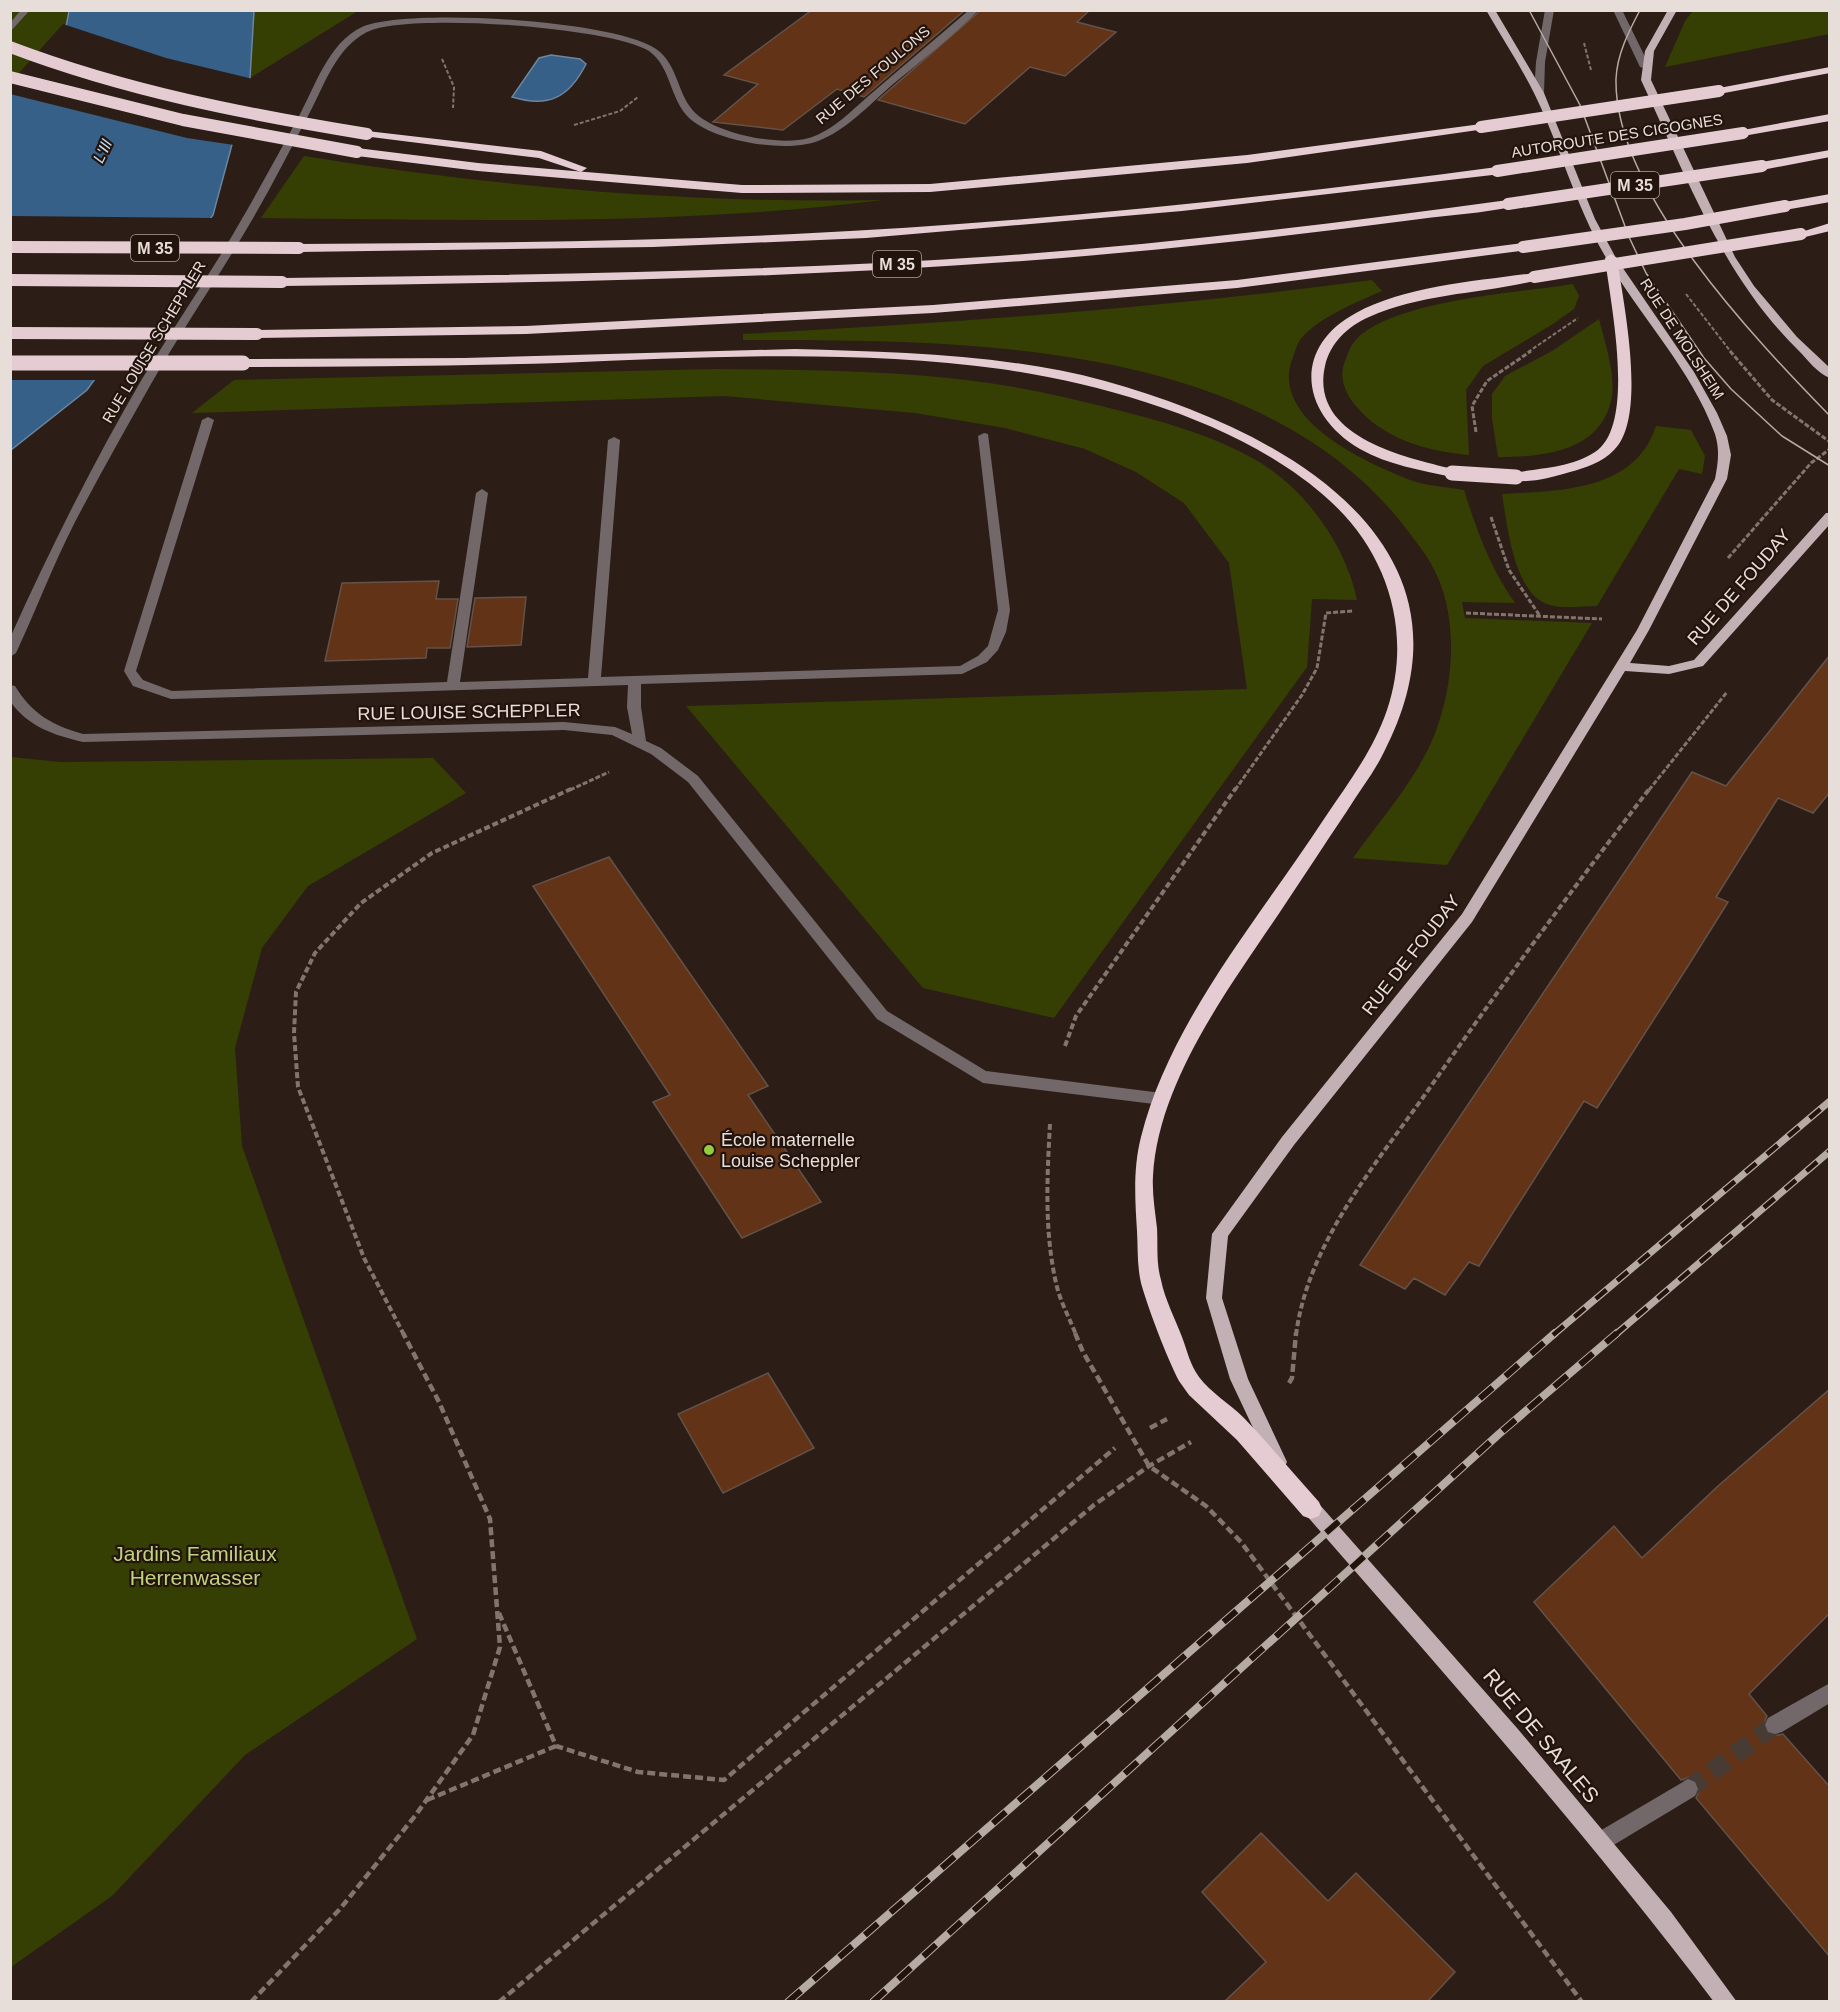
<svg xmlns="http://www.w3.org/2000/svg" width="1840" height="2012" viewBox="0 0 1840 2012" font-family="Helvetica,sans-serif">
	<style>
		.green { fill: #353f04 }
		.water { fill: #366088; stroke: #6b86a0; stroke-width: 1.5 }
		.pier { fill: #2c1e16 }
		.building { fill: #633317; stroke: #635249; stroke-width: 1.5 }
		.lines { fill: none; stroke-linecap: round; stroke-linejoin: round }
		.minor-tunnel { stroke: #483b33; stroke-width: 19; stroke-dasharray: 19 10; stroke-linecap: butt }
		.path-far3 { stroke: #82756f; stroke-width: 2; stroke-dasharray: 4 2; stroke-linecap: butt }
		.path-far2 { stroke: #82756f; stroke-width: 3; stroke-dasharray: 5 2; stroke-linecap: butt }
		.path-far1 { stroke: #82756f; stroke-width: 4; stroke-dasharray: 6 3; stroke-linecap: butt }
		.path { stroke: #82756f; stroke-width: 4.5; stroke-dasharray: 8 4; stroke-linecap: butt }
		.minor { fill: #72686a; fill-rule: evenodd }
		.major { fill: #c3b0b4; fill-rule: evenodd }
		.highway { fill: #e4ccd2; fill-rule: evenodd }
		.tram { stroke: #b5aaa4; stroke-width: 1.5 }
		.rail-far1-casing { stroke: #b5aaa4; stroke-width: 7 }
		.rail-casing { stroke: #b5aaa4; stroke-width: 8 }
		.rail-far1 { stroke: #22140d; stroke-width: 4.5; stroke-dasharray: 14; stroke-linecap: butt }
		.rail { stroke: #22140d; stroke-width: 6; stroke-dasharray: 17; stroke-linecap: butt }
		.highway-bridge-far1 { stroke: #e4ccd2; stroke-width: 12 }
		.highway-bridge { stroke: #e4ccd2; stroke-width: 15 }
		.poi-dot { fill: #93cc3d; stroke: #22140d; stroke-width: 2 }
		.labels { text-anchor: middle; stroke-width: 4.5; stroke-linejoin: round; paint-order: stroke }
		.far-street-label { font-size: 15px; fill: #e8ded9; stroke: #22140d }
		.far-water-label { font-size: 16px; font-style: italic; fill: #c2dbf4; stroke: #22140d }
		.shield { fill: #22140d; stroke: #ada19c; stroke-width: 1.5 }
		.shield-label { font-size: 16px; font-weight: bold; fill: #e8ded9 }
		.street-label { font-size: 18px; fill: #e8ded9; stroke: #22140d }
		.poi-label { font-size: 18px; fill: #e8ded9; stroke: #22140d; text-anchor: start }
		.near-park-label { font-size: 21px; fill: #bfd37f; stroke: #22140d }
		.near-street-label { font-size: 21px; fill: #e8ded9; stroke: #22140d }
	</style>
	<rect width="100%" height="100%" fill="#2c1e16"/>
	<!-- green -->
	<g class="green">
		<polygon points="10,11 69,11 66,27 10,88"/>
		<polygon points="254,11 254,10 358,11 250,78"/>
		<polygon points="1693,11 1829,11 1829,34 1665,67 1685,21"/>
		<path d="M304,156c191,31 385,48 579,44 -205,26 -415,20 -622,18z"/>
		<path d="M1372,280l10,11c-25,11 -65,27 -82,49 -3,4 -5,12 -7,17 -25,62 72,105 117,123 16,6 37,7 54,10 13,41 26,78 51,113l-53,-1 3,16 127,5 -145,242 -94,-7c28,-39 63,-78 81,-122 21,-52 26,-124 -4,-174 -6,-11 -15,-21 -22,-31 -145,-193 -447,-191 -665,-191v-6c210,-11 420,-26 629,-54z"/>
		<path d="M1573,284l6,12 -5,13 -21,15 -70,42 -17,24 3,65c-43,-4 -86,-16 -114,-50 -11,-14 -17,-30 -9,-46 2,-5 4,-13 8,-17 35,-42 165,-49 219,-58z"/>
		<path d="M1599,319c6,25 19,59 11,86 -14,48 -71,52 -112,52l-6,-39v-24l13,-18 47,-25z"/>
		<path d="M717,369c83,1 166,1 249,11 51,6 101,17 151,30 48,12 101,27 144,53 47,30 85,83 96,137l-45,-1 -5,68 -253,351 -131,-30 -237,-282 561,-17 -18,-126 -45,-60 -48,-31 -51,-23 -80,-21 -90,-15 -191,-17 -532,17 42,-33z"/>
		<path d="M1656,426l35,4 14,26 -3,18 -23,-5 -82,137c-14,0 -33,3 -47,-1 -36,-9 -43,-81 -48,-111 58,-3 133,-3 154,-68z"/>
		<polygon points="11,757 60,762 433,758 466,793 308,886 262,948 235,1048 242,1146 417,1639 245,1755 112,1896 11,1967"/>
	</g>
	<!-- water -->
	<g class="water">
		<polygon points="69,11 254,11 250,78 213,215 87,390 11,450 10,88 66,27"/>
		<path d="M551,55l29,4 6,5c-17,34 -38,44 -74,33l27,-39z"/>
	</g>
	<!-- pier -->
	<g class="pier">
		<polygon points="63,24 166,58 253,79 234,145 187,138 10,94 10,83"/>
		<polygon points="11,216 215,218 98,380 11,380"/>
	</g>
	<!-- building -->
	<g class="building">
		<polygon points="812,10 965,10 864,97 837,89 783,130 713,122 758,84 724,75"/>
		<polygon points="981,10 1090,10 1077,22 1116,32 1065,76 1030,67 965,124 878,100"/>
		<polygon points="439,581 436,599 458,599 450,648 427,648 426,658 325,661 342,583"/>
		<polygon points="526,597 521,645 467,647 475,598"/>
		<polygon points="1830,655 1830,792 1813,813 1778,798 1716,897 1728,902 1688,966 1597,1108 1584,1101 1479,1266 1469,1262 1445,1295 1414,1278 1405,1289 1360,1265 1692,772 1726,786"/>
		<polygon points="609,857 768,1086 748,1095 821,1202 742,1238 653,1102 670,1095 533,886"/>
		<polygon points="768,1373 814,1448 723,1493 678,1414"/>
		<polygon points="1830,1389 1830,1613 1749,1694 1767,1716 1763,1724 1766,1733 1774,1736 1783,1734 1830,1787 1830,1957 1696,1798 1700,1790 1697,1781 1689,1777 1681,1780 1534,1602 1614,1526 1642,1558 1718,1486"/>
		<polygon points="1261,1833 1328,1901 1356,1873 1455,1972 1428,2001 1225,2001 1266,1962 1202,1892"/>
	</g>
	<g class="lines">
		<!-- minor-tunnel -->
		<polyline class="minor-tunnel" points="1688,1789 1775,1725"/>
		<!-- path-far3 -->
		<g class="path-far3">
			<polyline points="1584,43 1591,70"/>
			<polyline points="442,59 454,87 453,108"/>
			<polyline points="574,125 620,111 638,97"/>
			<polyline points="1686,294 1731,352"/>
			<polyline points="1528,352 1578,318"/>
		</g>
		<!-- path-far2 -->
		<g class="path-far2">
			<polyline points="1730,351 1772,400 1830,442"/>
			<polyline points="1476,432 1472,406 1487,381 1531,351"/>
			<polyline points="1491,517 1509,570 1540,616"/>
			<polyline points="1728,558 1811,463 1830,449"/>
			<polyline points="1466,613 1602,619"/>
			<polyline points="570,790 609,772"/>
			<polyline points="1235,790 1302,695 1317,668 1326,613 1353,611"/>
			<polyline points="1649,790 1727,692"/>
		</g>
		<!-- path-far1 -->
		<g class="path-far1">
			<polyline points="1065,1046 1076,1016 1236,788"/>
			<path d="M1050,1124c-3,54 -6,110 7,163 4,16 13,32 19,48"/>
			<polyline points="404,1335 364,1258 298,1087 294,1033 296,992 315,953 361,903 432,853 573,788"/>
			<path d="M1296,1335c12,-93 81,-172 133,-246 71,-102 145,-202 221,-301"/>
		</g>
		<!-- path -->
		<g class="path">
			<polyline points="1075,1333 1083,1352 1149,1466 1206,1506 1241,1542 1582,2002"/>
			<polyline points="1289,1383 1292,1378 1296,1333"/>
			<polyline points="1150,1428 1167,1419"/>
			<polyline points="499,1613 556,1746 638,1772 724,1780 1115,1448"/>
			<polyline points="427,1800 556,1746"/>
			<polyline points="251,2002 340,1909 415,1816 473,1735 500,1647 490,1519 439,1402 403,1333"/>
			<polyline points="499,2002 1094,1505 1149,1466 1191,1442"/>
		</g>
		<!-- minor -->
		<g class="minor">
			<polygon points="21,10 30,10 10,32 10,23"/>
			<path d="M969,10h10c-27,27 -58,51 -87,75 -22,19 -45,45 -74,56 -31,12 -97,1 -124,-19 -25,-18 -21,-54 -45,-71 -38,-24 -243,-39 -282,-19 -31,16 -42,52 -57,80 -19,36 -37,72 -58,108 -32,55 -69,108 -101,164 -26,46 -52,92 -76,138 -22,43 -39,88 -59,131l-6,4v-19c40,-89 83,-175 132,-259 33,-54 70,-107 101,-162 19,-33 37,-66 55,-99 17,-31 30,-75 64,-91 43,-20 264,-7 298,25 20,18 18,49 40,65 24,18 80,29 109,21 24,-7 44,-29 63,-45 32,-28 65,-55 97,-83z"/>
			<polygon points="1545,10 1554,10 1545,62 1544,93 1539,96 1534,93 1536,62"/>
			<polygon points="1613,10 1622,10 1650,67 1648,69 1640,67"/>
			<path d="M208,417l6,3 -78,251 7,9 29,11 275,-9 29,-189 6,-4 6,4 -28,189 128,-4 20,-238 6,-3 6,3 -19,237 359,-11 18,-10 10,-10 10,-36 -20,-174 6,-3 4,1 22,176 -4,22 -8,18 -11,12 -25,12 -321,10v23l5,34 15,7 37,28 189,235 99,60 176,22 6,2 2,4 -2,4 -6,2 -179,-22 -106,-64 -189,-237 -37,-28 -39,-19 -48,-5 -481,12c-29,-7 -55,-15 -73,-41v-16l5,1c17,28 37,39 68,48l481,-12 51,5 17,7 -5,-27 1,-22 -457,14 -38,-13 -9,-15 78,-251z"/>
			<polygon points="1830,1683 1830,1703 1782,1732 1775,1734 1768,1732 1765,1725 1768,1718"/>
			<polygon points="1688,1779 1695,1782 1698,1789 1695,1796 1607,1849 1600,1852 1593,1849 1590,1842 1593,1835"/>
		</g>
		<!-- major -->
		<g class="major">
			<path d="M1486,10h9l49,83 51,126 21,39 78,114 23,41 10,23 4,19 -4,24 -78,151 -19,33 39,3 25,-6 132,-147h4v11l-127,142 -34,8 -44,-3 -153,251 -178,223 -66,91 -6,62 26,81 39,83 -3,6 -6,2 -6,-2 -42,-89 -24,-81 6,-64 70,-97 180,-223 175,-284 78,-151c3,-16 5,-29 0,-45 -24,-66 -76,-118 -110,-178 -30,-52 -45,-110 -71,-163 -14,-28 -32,-55 -48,-83z"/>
			<path d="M1668,10h9l-23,41 -3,29 84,177 19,29 43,51 33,31v10c-12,-4 -22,-18 -31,-27 -77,-75 -113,-176 -158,-271l4,-29z"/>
			<path d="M1306,1494l6,2 205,232 154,184 66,90h-23c-130,-172 -273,-332 -414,-494l-3,-6 3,-6z"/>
		</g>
		<!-- highway -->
		<g class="highway">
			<polygon points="1830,67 1830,73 1719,94 1713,91 1719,88"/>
			<polygon points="1830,114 1830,121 1743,136 1737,133 1743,130"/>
			<polygon points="1481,124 1487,127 1485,129 1247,163 930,192 742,193 478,171 357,156 351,152 357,148 478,163 742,185 930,184 1247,155"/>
			<polygon points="367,131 541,151 587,168 581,172 539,158 363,136 363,132"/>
			<polygon points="1830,150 1830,157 1762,170 1756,166 1762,162"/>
			<path d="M1497,167l6,4 -2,3 -319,37 -316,27 -213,9 -354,5 -6,-4 6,-4c165,-1 330,-2 495,-10 235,-11 470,-36 703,-67z"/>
			<polygon points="1830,194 1830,202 1785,210 1779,206 1785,202"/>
			<path d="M1508,200l4,1v6c-30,6 -61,8 -92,12 -63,8 -127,16 -191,23 -315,35 -631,40 -947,44l-6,-4 6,-4c239,-3 478,-6 716,-22 171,-12 341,-33 510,-56z"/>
			<polygon points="1830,223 1830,231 1801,238 1795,234"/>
			<polygon points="1523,243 1527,244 1527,250 1237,288 933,313 526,334 257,338 250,334 257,330 526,326 933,305 1237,280"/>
			<path d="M1611,254l6,4c6,44 31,159 -3,192 -11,12 -29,18 -44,22 -17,5 -42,12 -59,8v-6c29,-7 58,-5 84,-22 42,-27 15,-150 10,-194z"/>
			<path d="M1534,273l4,1v6c-56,14 -115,13 -169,37 -21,9 -39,26 -44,49 -16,72 83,92 132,104v6l-5,1c-31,-7 -64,-12 -92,-28 -59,-34 -69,-101 -4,-136 49,-27 122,-32 178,-40z"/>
			<path d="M795,349c103,3 210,5 310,32 171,47 388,160 279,371 -10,21 -25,39 -37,59 -23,34 -45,68 -67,101 -51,76 -122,170 -127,264 -1,17 2,35 4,52 1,17 -1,35 4,52 4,20 14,38 21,57 5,13 8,28 17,40 12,16 30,26 45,41 26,27 50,56 75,84l3,7 -3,7 -8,3 -8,-3 -66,-76 -48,-45 -10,-14c-13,-26 -30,-70 -38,-98 -4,-17 -3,-35 -4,-52 -2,-33 -4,-62 4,-94 29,-116 119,-220 183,-318 24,-36 49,-68 63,-109 26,-77 1,-157 -58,-210 -84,-76 -219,-115 -328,-131 -146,-20 -296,-12 -442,-6 -105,3 -211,4 -316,4l-7,-4 7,-4 221,-1z"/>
		</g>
		<!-- tram -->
		<g class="tram">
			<polyline points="1529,10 1580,105 1629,237 1646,273 1704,358 1731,389 1782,436 1830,466"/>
			<path d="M1640,10c-11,21 -23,44 -24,69 -2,113 139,260 214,337"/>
		</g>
		<!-- rail-far1 casing -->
		<g class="rail-far1-casing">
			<g id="rail-far1">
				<polyline points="1553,1335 1830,1101"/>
				<polyline points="1615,1335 1830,1151"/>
			</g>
		</g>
		<!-- rail casing -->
		<g class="rail-casing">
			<g id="rail">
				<polyline points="788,2002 1555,1333"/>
				<polyline points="873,2002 1499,1434 1617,1333"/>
			</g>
		</g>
		<!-- rail-far1 -->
		<use href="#rail-far1" class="rail-far1"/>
		<!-- rail -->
		<use href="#rail" class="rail"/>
		<!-- highway-bridge-far1 -->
		<g class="highway-bridge-far1">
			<path d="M10,47c116,44 235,67 357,87"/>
			<polyline points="10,77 183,120 357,152"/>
			<polyline points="1481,127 1719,91"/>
			<polyline points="1497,171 1743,133"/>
			<polyline points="1508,204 1762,166"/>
			<polyline points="10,247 299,248"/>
			<polyline points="1523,247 1685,224 1785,206"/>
			<polyline points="1534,277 1801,234"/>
			<polyline points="10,280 282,282"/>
			<polyline points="10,333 257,334"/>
		</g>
		<!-- highway-bridge -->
		<g class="highway-bridge">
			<polyline points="10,363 243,363"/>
			<polyline points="1452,473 1516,477"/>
		</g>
	</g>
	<!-- markers -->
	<circle class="poi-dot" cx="709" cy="1150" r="6"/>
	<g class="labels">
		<!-- far-street labels -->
		<g class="far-street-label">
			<text transform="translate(873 75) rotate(-40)" y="5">RUE DES FOULONS</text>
			<text transform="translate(1617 136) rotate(-9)" y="5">AUTOROUTE DES CIGOGNES</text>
			<text transform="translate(1682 339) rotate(57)" y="5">RUE DE MOLSHEIM</text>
			<text transform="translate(154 342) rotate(-59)" y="5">RUE LOUISE SCHEPPLER</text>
		</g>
		<!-- far-water labels -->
		<g class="far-water-label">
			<text transform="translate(102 151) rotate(-64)" y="6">L'Ill</text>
		</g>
		<!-- shield labels -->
		<g class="shield">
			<rect x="1611" y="172" width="48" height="26" rx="4.5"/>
			<rect x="131" y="235" width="48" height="26" rx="4.5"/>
			<rect x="873" y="251" width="48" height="26" rx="4.5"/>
		</g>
		<g class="shield-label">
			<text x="1635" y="191">M 35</text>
			<text x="155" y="254">M 35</text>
			<text x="897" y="270">M 35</text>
		</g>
		<!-- street labels -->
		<g class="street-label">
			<text transform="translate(1739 587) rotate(-49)" y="6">RUE DE FOUDAY</text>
			<text transform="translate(469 712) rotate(-1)" y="6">RUE LOUISE SCHEPPLER</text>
			<text transform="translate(1411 955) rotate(-52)" y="6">RUE DE FOUDAY</text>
		</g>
		<!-- poi labels -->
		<g class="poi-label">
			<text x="721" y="1146">École maternelle<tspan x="721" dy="21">Louise Scheppler</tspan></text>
		</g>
		<!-- near-park labels -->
		<g class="near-park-label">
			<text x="195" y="1561">Jardins Familiaux<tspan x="195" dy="24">Herrenwasser</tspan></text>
		</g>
		<!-- near-street labels -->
		<g class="near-street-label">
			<text transform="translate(1541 1736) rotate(50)" y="7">RUE DE SAALES</text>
		</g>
	</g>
	<!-- border -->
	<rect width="1840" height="2012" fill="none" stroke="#e8ded9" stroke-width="24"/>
</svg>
